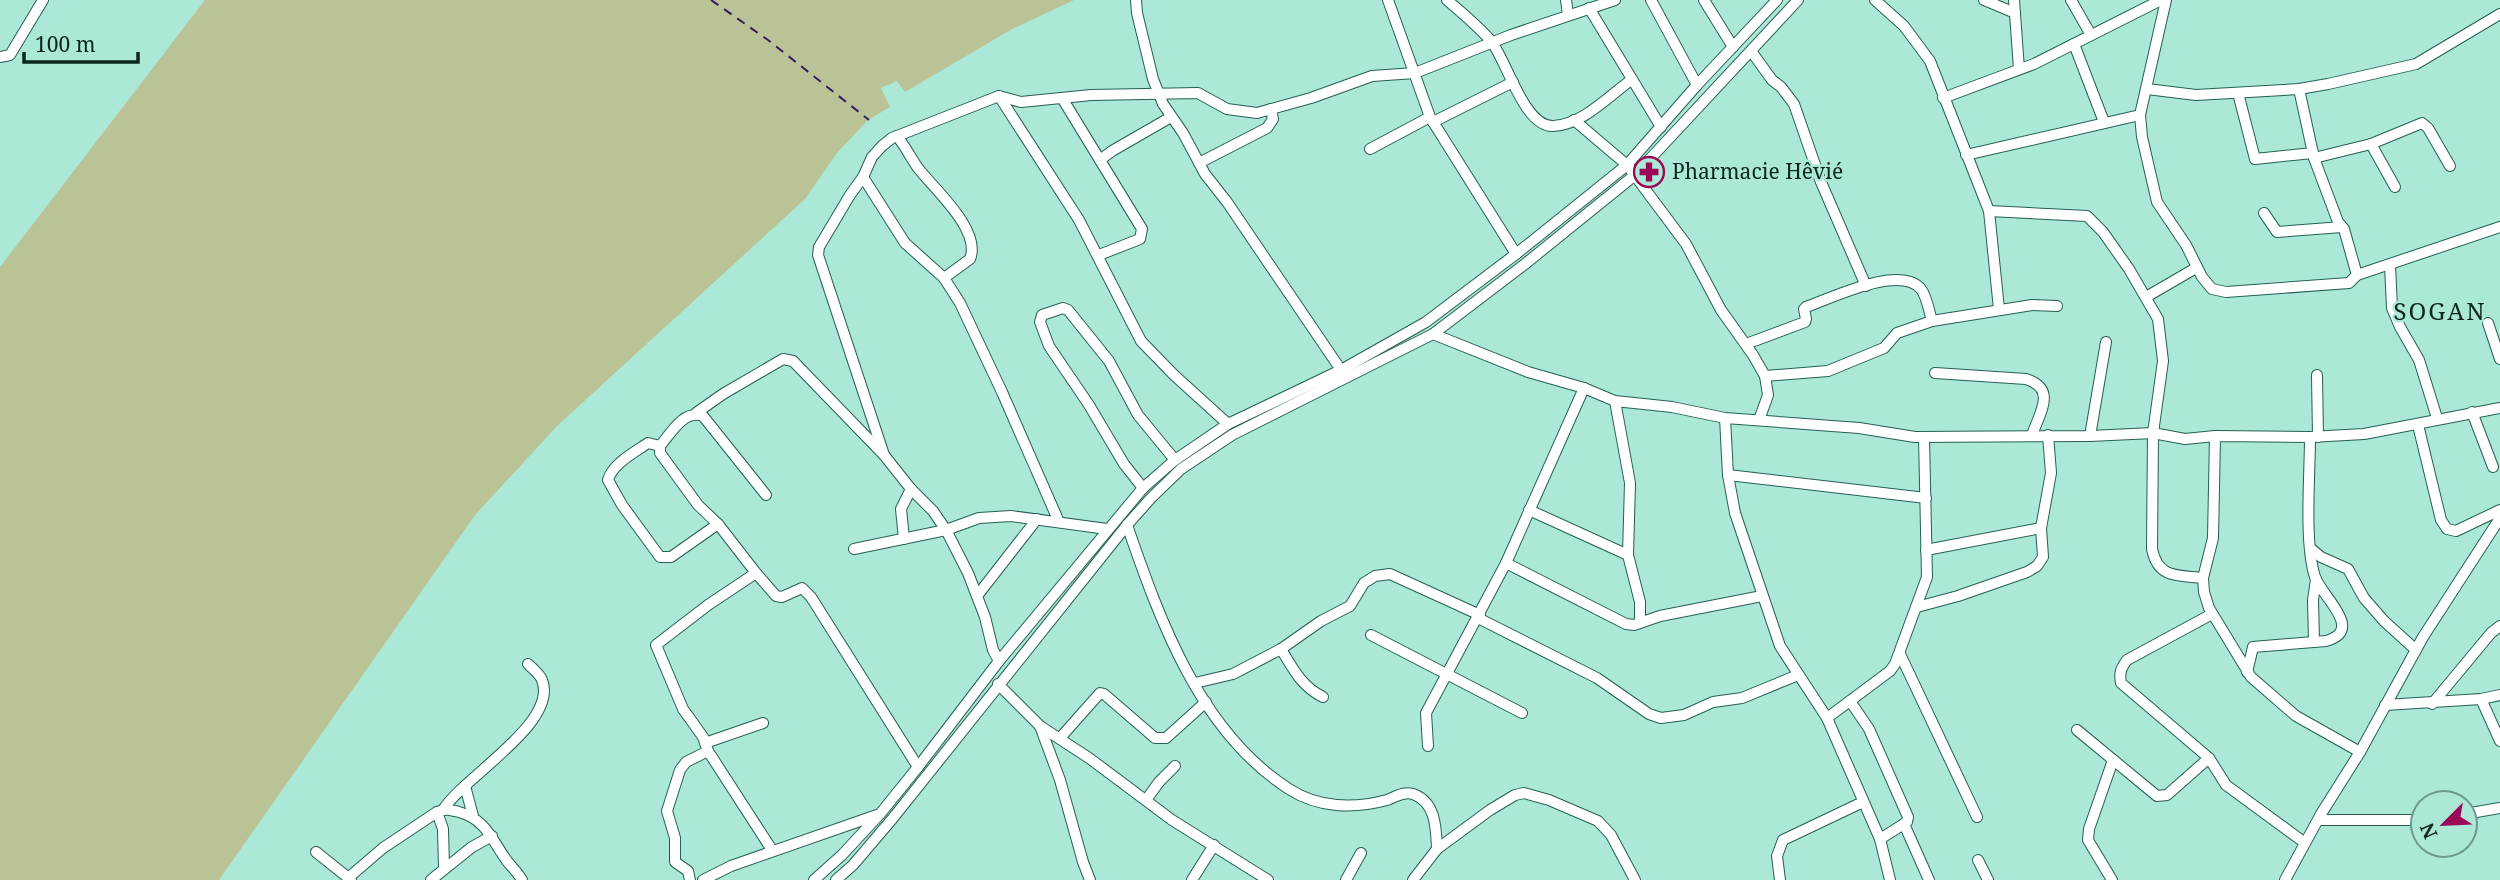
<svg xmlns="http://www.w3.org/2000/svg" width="2500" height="880" viewBox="0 0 2500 880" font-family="'Noto Serif',serif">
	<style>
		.green { fill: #bac396 }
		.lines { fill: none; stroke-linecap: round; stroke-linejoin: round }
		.ferry { stroke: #361b62; stroke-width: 2; stroke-dasharray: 9 7; stroke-linecap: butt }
		.minor-casing { stroke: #246053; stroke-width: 12 }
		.minor { stroke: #fff; stroke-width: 10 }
		.labels { text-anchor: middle; stroke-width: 5; stroke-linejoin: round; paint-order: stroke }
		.poi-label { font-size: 21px; fill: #0d2620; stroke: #abe8d8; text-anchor: start }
		.quarter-label { font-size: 24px; letter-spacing: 2px; fill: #0d2620; stroke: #abe8d8 }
	</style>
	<rect width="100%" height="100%" fill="#abe8d8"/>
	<!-- green -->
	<polygon class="green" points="205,0 1074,0 1012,29 905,92 897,81 881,88 890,107 868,120 837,153 805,199 557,426 475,515 219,880 0,880 0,267"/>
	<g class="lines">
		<!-- ferry -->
		<polyline class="ferry" points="711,0 768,40 869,120"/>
		<!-- minor casing -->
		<g class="minor-casing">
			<g id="minor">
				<polyline points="1136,0 1137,13 1153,79 1163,104 1183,133 1205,174 1227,202 1341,370"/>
				<polyline points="1388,0 1430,117 1516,254"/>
				<path d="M1447,0c15,13 31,26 44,41 16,20 33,86 62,85 29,-1 56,-30 78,-46"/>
				<polyline points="1566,0 1568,15"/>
				<polyline points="1651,0 1697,85"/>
				<polyline points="1704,0 1733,47"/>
				<polyline points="1875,0 1904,26 1930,61 1989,211 1999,309"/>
				<polyline points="1984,0 2015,13"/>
				<polyline points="2014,0 2019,69"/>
				<polyline points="2071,0 2091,35"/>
				<polyline points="2166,0 2140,115 2142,137 2157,202 2186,245 2202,277 2212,289 2226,292 2349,283 2357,275 2500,227"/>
				<polyline points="1589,8 1661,127"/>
				<polyline points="2074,44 2104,122"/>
				<polyline points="1751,51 1772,80 1781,87 1794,104 1821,182 1866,286"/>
				<polyline points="0,57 10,55 43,0"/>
				<polyline points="2147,89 2196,95 2299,89 2328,84 2416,64 2500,14"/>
				<polyline points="2299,89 2314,158 2338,222 2344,229 2357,275"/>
				<polyline points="2238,93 2255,159 2313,153"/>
				<polyline points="999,96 1079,220 1141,341 1174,375 1228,424"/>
				<polyline points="1062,98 1142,229 1140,239 1099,255"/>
				<polyline points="1943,98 2034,64 2161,0"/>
				<polyline points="1574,120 1627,165 1686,244 1721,310 1753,355 1765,376 1768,395 1759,420"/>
				<polyline points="1433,122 1513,82"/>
				<path d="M897,136c8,10 14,22 21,32 15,20 64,62 52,91l-26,19"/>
				<polyline points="2371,144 2395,187"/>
				<polyline points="1370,149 1430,117"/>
				<polyline points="1966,155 2140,115"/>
				<polyline points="2314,158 2371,144 2422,123 2428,128 2450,166"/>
				<polyline points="1100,160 1112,151 1171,117"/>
				<polyline points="1199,163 1267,128 1273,119 1271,109"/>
				<polyline points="863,177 905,243 944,278 960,303 1002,392 1059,522"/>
				<path d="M1989,211l98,5 16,16 26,37 29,50 5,42 -10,72 -1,116c6,30 26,26 51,29"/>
				<polyline points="2264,213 2277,232 2342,227"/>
				<polyline points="2390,265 2392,308 2400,327 2419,360 2437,418"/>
				<polyline points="2146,297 2196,268"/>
				<polyline points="2488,323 2500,359"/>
				<polyline points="1433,334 1528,372 1584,388 1615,401 1672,407 1725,418 1859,428 1915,437 2090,436 2153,433 2185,439 2215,436 2310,437 2364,434 2500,408"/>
				<path d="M1746,344l59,-22 1,-3 -2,-10 2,-2c26,-9 94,-43 115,-18 6,8 8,22 11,32"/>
				<path d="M1935,373l91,6c31,10 14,33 6,56"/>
				<polyline points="2317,375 2318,437"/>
				<polyline points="1765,376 1828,371 1884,348 1897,333 1932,321 2032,305 2057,306"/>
				<polyline points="1615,401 1630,483 1628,555 1640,602 1640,623"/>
				<polyline points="2472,412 2493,467"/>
				<polyline points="696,413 723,394 783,359 793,361 884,455 911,489 933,511 946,530 968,573 985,617 993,650 999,661"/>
				<polyline points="1725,418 1728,475 1735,513 1780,646 1827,718 1880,839 1890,880"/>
				<polyline points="2418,425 2441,520 2447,529 2456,531 2500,510"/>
				<polyline points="2090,436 2106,342"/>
				<polyline points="2215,436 2213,538 2203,578 2204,592 2209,608 2251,677 2296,716 2360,752"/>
				<path d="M660,446l-12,-3c-13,9 -36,21 -40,37l14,25 38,52h11l47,-33"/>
				<polyline points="884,455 818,255 819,247 850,195 863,177 872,157 882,146 892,138 999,96 1021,102 1091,95 1198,93 1227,109 1257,113 1311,98 1372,76 1415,73 1511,35 1615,0"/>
				<polyline points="1728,475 1926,498"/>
				<polyline points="1143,488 1124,464 1089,405 1049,346 1040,322 1042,315 1063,308 1068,310 1109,361 1138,415 1175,460"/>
				<path d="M766,495l-63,-79c-19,-7 -32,17 -43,30v7l38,52 20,19 38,49 20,23 6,1 20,-9 9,9 107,170"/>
				<polyline points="1529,510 1628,555"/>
				<path d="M1127,525c33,96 73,207 162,264 29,19 65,20 98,11 8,-3 17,-9 26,-6 23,8 23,34 24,55"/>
				<polyline points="904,539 901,509 911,489"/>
				<polyline points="2310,548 2321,557 2348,569 2364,598 2384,621 2416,650"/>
				<polyline points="854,549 946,530 979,518 1011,516 1107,529"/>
				<polyline points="1926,550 2041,528"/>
				<polyline points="1506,563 1626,624 1634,625 1660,616 1762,596"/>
				<polyline points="756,573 708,605 656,645 683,709 703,737 708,751 772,850"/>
				<polyline points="977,596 1037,519"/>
				<polyline points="1917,607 1958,596 2027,572 2037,566 2043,557 2041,528 2051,473 2048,435"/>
				<path d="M2212,614l-85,46c-6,8 -8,13 -6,23l88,75 17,27 79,58"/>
				<polyline points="1478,618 1597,678 1649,714 1661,718 1684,715 1713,702 1742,698 1798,675"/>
				<polyline points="1371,635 1522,713"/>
				<polyline points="2314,642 2313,600 2316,579"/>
				<path d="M1281,649c12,20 21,38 42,48"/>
				<polyline points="1900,654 1977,817"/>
				<path d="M2247,672l6,-25 73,-6c39,-11 -4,-44 -11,-64 -11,-34 -5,-101 -5,-140"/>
				<polyline points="1195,683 1233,674 1281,649 1321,621 1350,606 1364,583 1375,576 1390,574 1480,615"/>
				<polyline points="998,684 1040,726 1089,758 1172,820 1268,880"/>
				<polyline points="2481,699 2500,741"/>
				<polyline points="1850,701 1869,729 1908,817 1907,822 1880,839"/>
				<polyline points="2432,704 2491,633 2500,626"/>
				<polyline points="2385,705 2481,699 2500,695"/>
				<polyline points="1827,718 1890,671 1895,664 1927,577 1924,437"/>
				<polyline points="1040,726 1060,780 1083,862 1090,880"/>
				<polyline points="2077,730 2157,796 2167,795 2209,758"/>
				<polyline points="1060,738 1100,693 1104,694 1155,738 1166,738 1206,702"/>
				<polyline points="705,743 763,723"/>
				<polyline points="1428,746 1426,713 1506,563 1584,388"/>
				<polyline points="465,786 473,816"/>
				<polyline points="1146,800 1159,782 1175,766"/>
				<path d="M443,810c20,-33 116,-87 99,-130 -2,-6 -9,-11 -14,-16"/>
				<polyline points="437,812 443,829 444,869"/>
				<polyline points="2465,814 2500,808"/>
				<polyline points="2318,820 2423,820"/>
				<polyline points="1904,824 1929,880"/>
				<polyline points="316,852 351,880"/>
				<polyline points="1978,860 1988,880"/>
				<path d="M348,878l35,-30 54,-36c9,-4 14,-2 22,0 26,7 32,26 46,46 5,8 12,13 17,22"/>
				<polyline points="431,880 472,847 492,836"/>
				<polyline points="690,880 688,871 675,862 675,838 667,811 680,770 686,762 708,751"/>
				<polyline points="703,880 731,866 877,815"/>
				<polyline points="814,880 842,855 880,814 918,767 999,661 1143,488 1175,460 1228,424 1341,370 1426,322 1516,254 1627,165 1697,85 1777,0"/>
				<polyline points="836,880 853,865 893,818 1127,525 1151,498 1181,469 1232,435 1433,334 1525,264 1635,175 1798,0"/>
				<polyline points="1192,880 1214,845"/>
				<polyline points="1346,880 1361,853"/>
				<polyline points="1413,880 1437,849 1490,810 1515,795 1524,793 1549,800 1598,821 1611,835 1635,880"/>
				<polyline points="1780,880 1777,856 1783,840 1863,802"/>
				<polyline points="2112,880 2088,840 2089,829 2113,760"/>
				<polyline points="2285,880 2321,814 2360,752 2423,637 2500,518"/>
			</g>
		</g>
		<!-- minor -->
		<use href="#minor" class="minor"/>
	</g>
	<!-- icons -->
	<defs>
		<g id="pharmacy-ring" transform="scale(1.575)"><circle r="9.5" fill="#abe8d8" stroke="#9b0858" stroke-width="1.5"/><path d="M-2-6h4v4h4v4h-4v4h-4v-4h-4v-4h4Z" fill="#9b0858"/></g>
	</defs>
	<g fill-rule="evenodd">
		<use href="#pharmacy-ring" x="1649" y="172"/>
	</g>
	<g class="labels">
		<!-- poi labels -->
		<g class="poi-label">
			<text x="1672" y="179">Pharmacie Hêvié</text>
		</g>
		<!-- quarter labels -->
		<g class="quarter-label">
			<text x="2440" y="320">SOGAN</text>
		</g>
	</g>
	<!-- north arrow -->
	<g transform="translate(2444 824) rotate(246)"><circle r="33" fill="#abe8d8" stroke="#6c9a8e" stroke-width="2"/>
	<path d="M0-5L12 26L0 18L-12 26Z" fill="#9b0858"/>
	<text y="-10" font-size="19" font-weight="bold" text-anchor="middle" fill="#0d2620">N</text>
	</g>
	<!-- scale -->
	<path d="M24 52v10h114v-10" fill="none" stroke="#0d2620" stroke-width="3.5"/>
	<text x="35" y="52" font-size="21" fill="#0d2620" stroke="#abe8d8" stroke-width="5" paint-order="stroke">100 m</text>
</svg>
